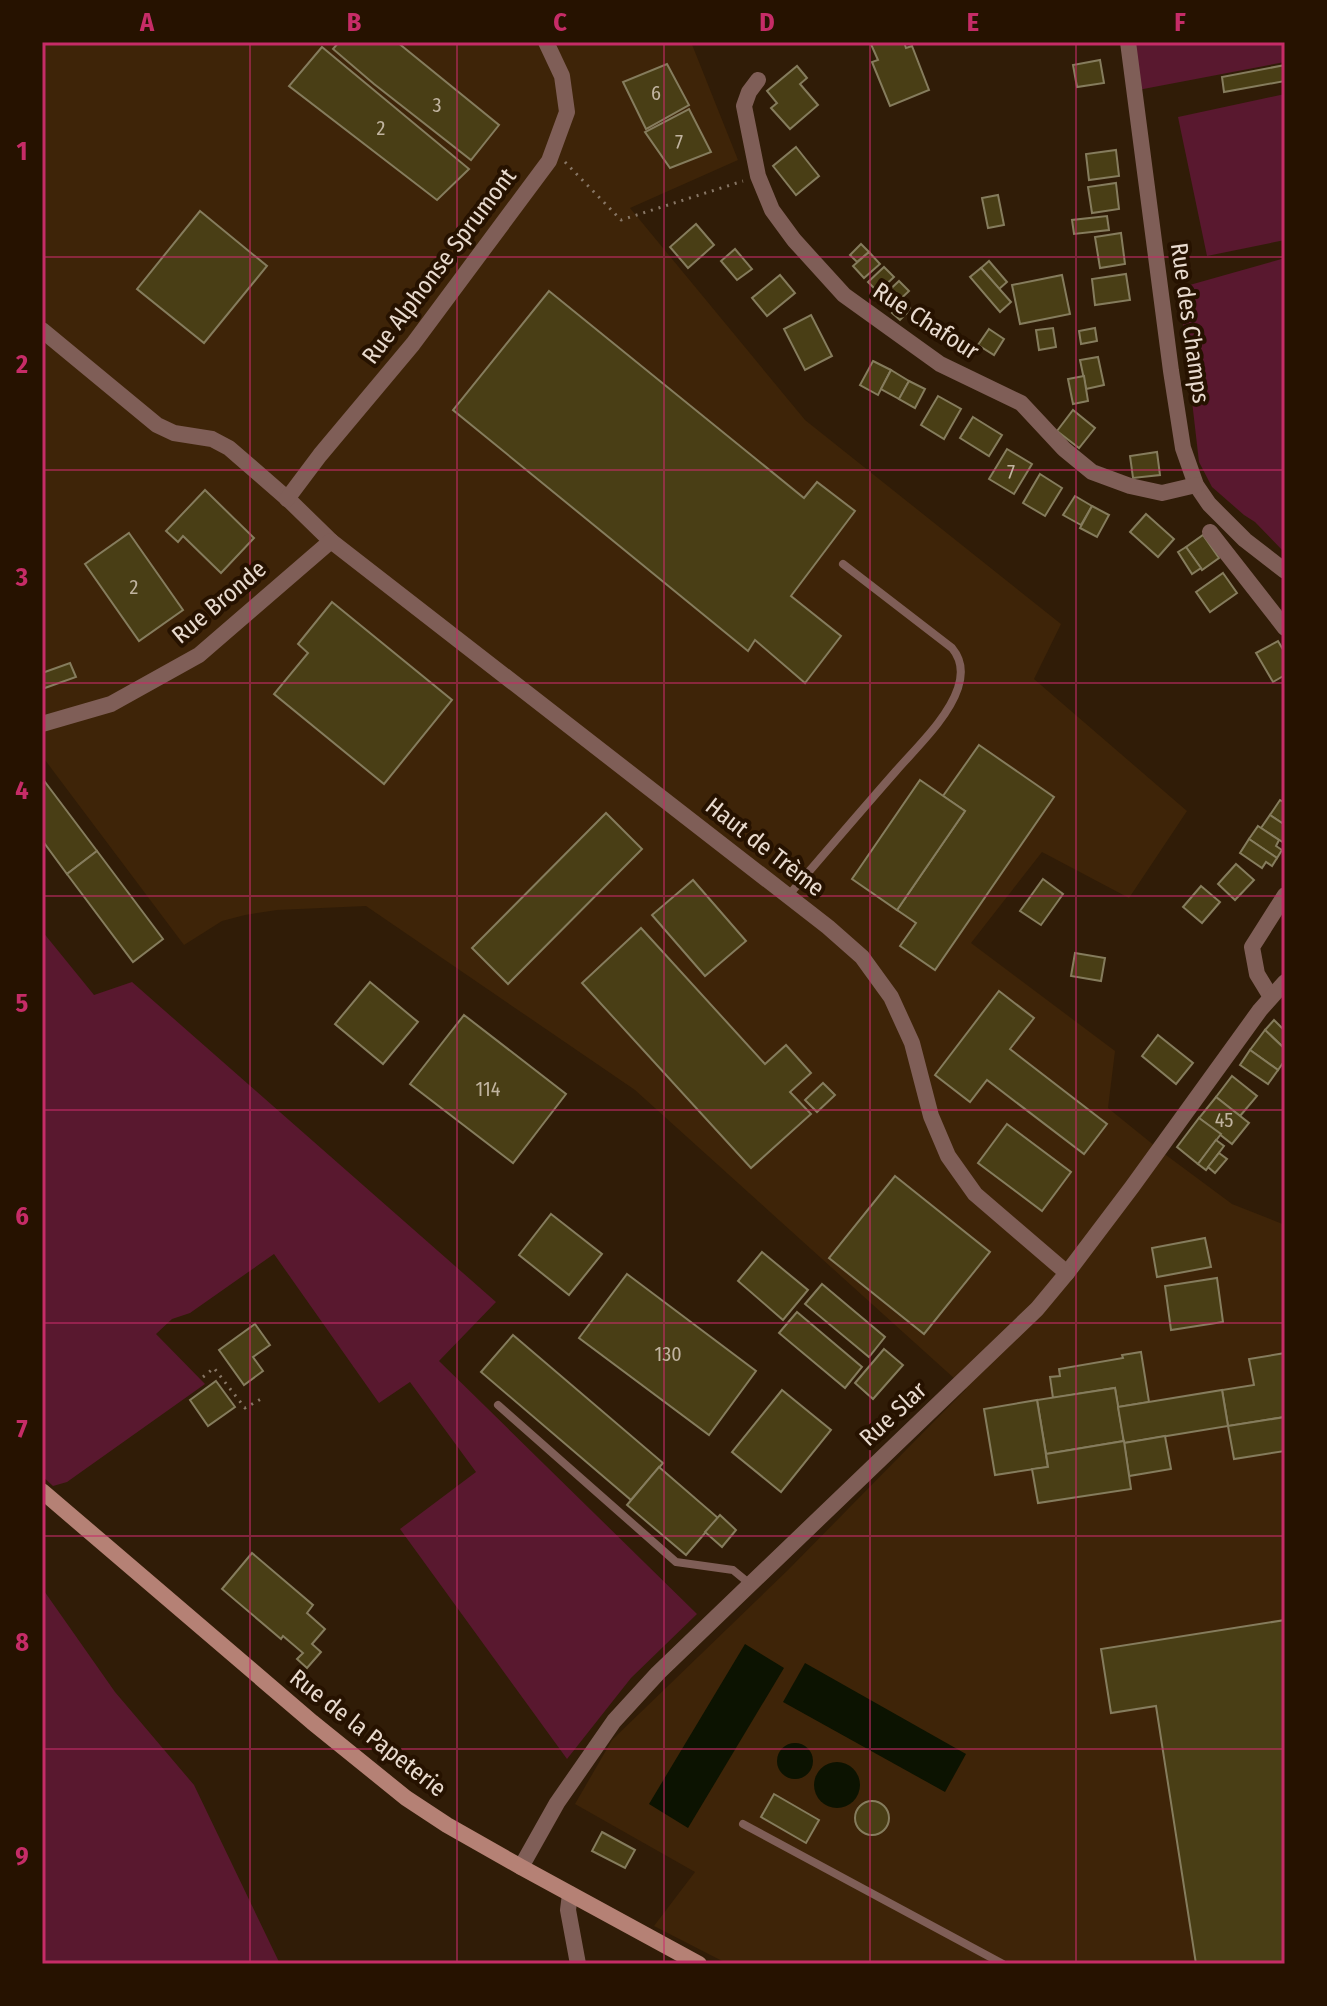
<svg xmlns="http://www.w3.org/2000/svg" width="1327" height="2006" viewBox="0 0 1327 2006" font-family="'Fira Sans Condensed',sans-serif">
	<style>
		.built { fill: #3e2408 }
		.green { fill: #59182f }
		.water { fill: #0c1301 }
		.building { fill: #493e15; stroke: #857c5d; stroke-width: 2 }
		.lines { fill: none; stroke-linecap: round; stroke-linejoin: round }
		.path { stroke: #877665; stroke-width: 3; stroke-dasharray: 2 6; stroke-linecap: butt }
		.service { stroke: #7f5e57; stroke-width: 8 }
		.minor { stroke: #7f5e57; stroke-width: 16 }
		.tertiary { stroke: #7f5e57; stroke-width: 16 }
		.secondary { stroke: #b58175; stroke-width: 16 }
		.grid { fill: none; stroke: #c62c67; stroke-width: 2; stroke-opacity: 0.55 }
		.labels { text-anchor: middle; stroke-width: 8; stroke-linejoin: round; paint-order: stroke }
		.number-label { font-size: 20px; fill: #c1b4a0 }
		.street-label { font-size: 24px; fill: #e9dbcf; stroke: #261200 }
		.neatline { fill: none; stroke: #c62c67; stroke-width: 3 }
		.grid-label { font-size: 26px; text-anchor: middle; font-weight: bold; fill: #c62c67 }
	</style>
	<rect width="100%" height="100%" fill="#301c07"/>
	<!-- built -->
	<polygon class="built" points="42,42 691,42 738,160 630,208 805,420 1061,624 1034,679 1187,811 1129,898 1042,852 971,943 1115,1051 1108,1108 1166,1155 1232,1204 1285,1225 1285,1964 728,1964 654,1926 695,1872 575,1804 612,1740 788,1570 966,1389 635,1090 366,906 277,910 245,915 222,921 184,945 42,756"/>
	<!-- green -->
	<g class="green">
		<polygon points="1131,42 1285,42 1285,62 1138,90"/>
		<polygon points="1285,94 1285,240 1207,256 1178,117"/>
		<polygon points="1285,258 1285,553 1255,522 1244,515 1212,487 1199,462 1179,288"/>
		<polygon points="42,931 94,995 132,982 496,1302 439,1361 697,1614 631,1678 567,1759 400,1529 476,1472 410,1382 379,1403 274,1254 190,1313 172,1319 156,1334 205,1384 67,1482 53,1486 42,1476"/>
		<polygon points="42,1588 115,1692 194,1785 280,1964 42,1964"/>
	</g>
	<!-- water -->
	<g class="water">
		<polygon points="745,1644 784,1668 688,1828 649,1804"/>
		<polygon points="805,1663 966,1754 945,1792 783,1702"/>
		<circle cx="795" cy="1761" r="18"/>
		<circle cx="837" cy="1785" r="23"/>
	</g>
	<!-- building -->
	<g class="building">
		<polygon points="339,42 397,42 499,125 471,160 374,84 333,49"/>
		<polygon points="870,42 904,42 906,48 912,46 929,90 890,106 872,62 878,60"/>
		<polygon points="322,47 469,169 437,200 289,86"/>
		<polygon points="1100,60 1104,83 1077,87 1073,65"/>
		<polygon points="667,64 689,105 646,129 623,82"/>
		<polygon points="1285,65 1285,81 1224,92 1222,77"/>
		<polygon points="797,66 807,78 800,84 818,105 790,129 771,108 777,103 767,91"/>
		<polygon points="689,109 711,152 670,168 645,132"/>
		<polygon points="796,147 819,176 796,195 773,166"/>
		<polygon points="1116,150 1119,176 1089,180 1086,154"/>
		<polygon points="1116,183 1119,209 1092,213 1088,187"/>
		<polygon points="998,195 1004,225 988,228 982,198"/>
		<polygon points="200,211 267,266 204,343 137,289"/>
		<polygon points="1107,216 1109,230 1074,234 1072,220"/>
		<polygon points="696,224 714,245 688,268 670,247"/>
		<polygon points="1121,233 1125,264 1100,268 1095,237"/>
		<polygon points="861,244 869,252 857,262 850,255"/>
		<polygon points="735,249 752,269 737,280 721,261"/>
		<polygon points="869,252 880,264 864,278 853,266"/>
		<polygon points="989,261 1007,282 999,289 981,268"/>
		<polygon points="884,267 894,277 878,292 868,282"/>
		<polygon points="981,268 1011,302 1000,312 970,277"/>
		<polygon points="1126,274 1130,300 1095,305 1092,279"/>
		<polygon points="780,275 795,293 767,316 752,298"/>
		<polygon points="1062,275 1070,314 1020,324 1012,285"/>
		<polygon points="899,281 909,291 892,307 882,297"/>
		<polygon points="549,291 804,498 817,482 855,511 791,596 841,636 805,683 755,640 748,651 453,410"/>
		<polygon points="904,301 911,309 900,320 892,313"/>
		<polygon points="811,315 832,356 805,370 784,329"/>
		<polygon points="1053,328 1056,347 1039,350 1036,330"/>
		<polygon points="1095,328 1097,341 1081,344 1079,331"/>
		<polygon points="989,329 1004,339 994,355 978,345"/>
		<polygon points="1098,357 1104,385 1086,389 1080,360"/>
		<polygon points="873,361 891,370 878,395 860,385"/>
		<polygon points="891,370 909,381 899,399 881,389"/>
		<polygon points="1084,376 1088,401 1073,404 1068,379"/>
		<polygon points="909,381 925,389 915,408 899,399"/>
		<polygon points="938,396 961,409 944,439 921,425"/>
		<polygon points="1073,410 1095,428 1079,448 1057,431"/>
		<polygon points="973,417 1002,435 989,456 960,438"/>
		<polygon points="1007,449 1032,464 1014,494 989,479"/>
		<polygon points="1157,452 1160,475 1133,478 1130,456"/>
		<polygon points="1040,474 1062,488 1045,516 1023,503"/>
		<polygon points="205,490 254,538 221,573 183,536 178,542 166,531"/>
		<polygon points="1075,496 1092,506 1081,525 1063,515"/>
		<polygon points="1092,506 1109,515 1097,537 1080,528"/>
		<polygon points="1146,514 1174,539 1158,557 1130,532"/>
		<polygon points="129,533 183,610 139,641 85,564"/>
		<polygon points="1203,535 1219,558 1202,570 1186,547"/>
		<polygon points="1186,547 1201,568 1192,574 1178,552"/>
		<polygon points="1223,573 1237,593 1210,612 1196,592"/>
		<polygon points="332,602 452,700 384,784 274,694 308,653 298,644"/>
		<polygon points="1278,641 1285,653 1285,675 1273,682 1256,653"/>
		<polygon points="70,663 76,677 42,689 42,673"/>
		<polygon points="979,745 1054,797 935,970 900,946 916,923 897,910 965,811 943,796"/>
		<polygon points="42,778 97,851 67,874 42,840"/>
		<polygon points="920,780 965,811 897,910 852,879"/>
		<polygon points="1280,800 1285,803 1285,825 1270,815"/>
		<polygon points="606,813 642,849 508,984 472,948"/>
		<polygon points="1270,815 1285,825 1284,843 1261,828"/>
		<polygon points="1258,826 1279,840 1276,846 1282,850 1277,858 1249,839"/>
		<polygon points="1249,839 1277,858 1272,866 1266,862 1262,868 1240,853"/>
		<polygon points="97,851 163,939 133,962 67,874"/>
		<polygon points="1236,864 1254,880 1235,900 1218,884"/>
		<polygon points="1043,879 1063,894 1041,925 1020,911"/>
		<polygon points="693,880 746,941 705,976 652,915"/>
		<polygon points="1201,886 1220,902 1202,923 1183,907"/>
		<polygon points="641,928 765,1064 786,1045 811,1073 790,1092 811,1114 751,1168 582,983"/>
		<polygon points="1075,953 1105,958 1101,981 1071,976"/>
		<polygon points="370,982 418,1022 383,1064 335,1024"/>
		<polygon points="999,991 1034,1018 1010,1049 1107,1124 1084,1154 987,1080 970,1102 935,1075"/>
		<polygon points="464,1015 566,1094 513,1163 410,1084"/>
		<polygon points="1274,1020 1285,1031 1285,1049 1265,1030"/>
		<polygon points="1265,1030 1285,1049 1285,1060 1278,1070 1250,1050"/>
		<polygon points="1158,1035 1193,1063 1176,1084 1142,1056"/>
		<polygon points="1250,1050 1278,1070 1268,1084 1240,1065"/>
		<polygon points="1232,1076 1257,1096 1240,1116 1216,1097"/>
		<polygon points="823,1083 835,1095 817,1112 805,1100"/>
		<polygon points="1216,1097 1249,1123 1232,1144 1199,1118"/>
		<polygon points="1199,1118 1221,1134 1198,1164 1177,1147"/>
		<polygon points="1007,1124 1071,1172 1042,1211 978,1163"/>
		<polygon points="1216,1140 1224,1146 1206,1170 1198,1164"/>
		<polygon points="1219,1153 1227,1159 1215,1173 1208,1167"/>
		<polygon points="895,1176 990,1252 924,1334 829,1258"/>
		<polygon points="551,1214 602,1254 569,1295 519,1255"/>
		<polygon points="1205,1238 1211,1267 1157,1277 1152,1248"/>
		<polygon points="762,1252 808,1290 783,1320 738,1281"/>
		<polygon points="627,1274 756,1371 709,1435 579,1338"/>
		<polygon points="1217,1278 1223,1322 1171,1330 1165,1286"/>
		<polygon points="822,1284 885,1337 869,1357 805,1304"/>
		<polygon points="797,1312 862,1367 845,1388 779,1333"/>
		<polygon points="255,1324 270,1345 253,1357 263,1371 244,1385 219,1350"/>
		<polygon points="513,1335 663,1463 631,1500 481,1372"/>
		<polygon points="884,1349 903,1365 873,1399 855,1383"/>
		<polygon points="1141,1352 1149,1402 1118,1407 1115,1388 1053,1398 1050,1377 1060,1376 1059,1369 1123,1358 1122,1355"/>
		<polygon points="1285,1353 1285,1417 1228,1426 1222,1390 1254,1385 1249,1359"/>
		<polygon points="216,1381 235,1407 208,1426 190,1400"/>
		<polygon points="1115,1388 1124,1441 1046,1454 1037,1400"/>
		<polygon points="782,1390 831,1430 781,1492 732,1452"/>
		<polygon points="1222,1390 1228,1426 1124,1443 1118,1407"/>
		<polygon points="1037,1400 1048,1467 995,1475 984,1409"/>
		<polygon points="1285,1417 1285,1451 1234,1459 1228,1426"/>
		<polygon points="1165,1436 1171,1469 1129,1476 1124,1443"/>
		<polygon points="1124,1441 1131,1489 1038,1503 1032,1469 1048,1467 1046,1454"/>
		<polygon points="659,1467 718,1518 686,1555 627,1505"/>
		<polygon points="720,1515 736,1530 722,1547 705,1532"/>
		<polygon points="252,1553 313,1605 307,1613 325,1629 312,1644 321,1652 307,1668 297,1659 303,1653 283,1636 281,1639 222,1589"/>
		<polygon points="1285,1620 1285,1964 1196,1964 1156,1706 1111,1713 1101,1649"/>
		<polygon points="774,1794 819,1820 806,1843 761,1817"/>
		<circle cx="872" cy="1818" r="17"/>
		<polygon points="602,1832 635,1850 625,1868 592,1851"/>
	</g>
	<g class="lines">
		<!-- path -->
		<g class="path">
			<polyline points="565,162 621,220 743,181"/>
			<polyline points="203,1377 214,1368 245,1408 261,1399"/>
		</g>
		<!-- service -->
		<g class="service">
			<path d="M788,896c36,-42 72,-84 108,-125 21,-24 52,-53 62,-83 5,-15 4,-28 -6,-40l-109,-84"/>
			<polyline points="498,1405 676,1562 733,1570 750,1584"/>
			<polyline points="743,1824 1003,1964"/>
		</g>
		<!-- minor -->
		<g class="minor">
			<polyline points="1128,42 1171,371 1183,448 1196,485 1209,504 1245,540 1285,571"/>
			<polyline points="758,80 749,92 744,106 758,176 772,210 794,240 844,295 940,364 1021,403 1064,449 1092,472 1130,486 1162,493 1196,485"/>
			<polyline points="42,330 157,425 174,433 212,439 229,448 290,501 331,541"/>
			<polyline points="287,499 320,455 413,344 549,161 567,112 562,76 546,42"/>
			<polyline points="1210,532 1285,628"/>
			<polyline points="1271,997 1257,974 1252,947 1285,895"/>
			<polyline points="1067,1273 1132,1187 1260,1010 1285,982"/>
			<polyline points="570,1894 568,1910 578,1964"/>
		</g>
		<!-- tertiary -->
		<polyline class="tertiary" points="42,724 111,704 199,655 331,541 828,927 862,957 891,997 912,1043 931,1116 948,1156 975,1194 1067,1273 1037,1309 658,1673 614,1721 557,1803 521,1867"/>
		<!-- secondary -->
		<polyline class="secondary" points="42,1491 312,1722 406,1798 447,1825 521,1867 699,1964"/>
	</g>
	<!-- grid -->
	<path class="grid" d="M250,42v1922M457,42v1922M664,42v1922M870,42v1922M1076,42v1922M42,257h1243M42,470h1243M42,683h1243M42,896h1243M42,1110h1243M42,1323h1243M42,1536h1243M42,1749h1243"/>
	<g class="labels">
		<!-- number labels -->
		<g class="number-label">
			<text x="656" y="100">6</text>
			<text x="437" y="112">3</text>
			<text x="381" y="135">2</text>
			<text x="679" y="149">7</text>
			<text x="1011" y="479">7</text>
			<text x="134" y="594">2</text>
			<text x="488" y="1096">114</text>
			<text x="1224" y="1127">45</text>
			<text x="668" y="1361">130</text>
		</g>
		<!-- street labels -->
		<g class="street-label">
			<text transform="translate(439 266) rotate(-53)" y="8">Rue Alphonse Sprumont</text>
			<text transform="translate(926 321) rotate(33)" y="8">Rue Chafour</text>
			<text transform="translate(1190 323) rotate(82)" y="8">Rue des Champs</text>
			<text transform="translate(219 602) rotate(-40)" y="8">Rue Bronde</text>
			<text transform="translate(765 847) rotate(38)" y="8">Haut de Trème</text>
			<text transform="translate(893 1414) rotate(-43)" y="8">Rue Slar</text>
			<text transform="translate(368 1733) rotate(38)" y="8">Rue de la Papeterie</text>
		</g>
	</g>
	<!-- border -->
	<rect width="1327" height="2006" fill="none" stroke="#261200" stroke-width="88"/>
	<rect x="44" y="44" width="1239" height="1918" class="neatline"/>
	<g class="grid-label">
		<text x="147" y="31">A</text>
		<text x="354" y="31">B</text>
		<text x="560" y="31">C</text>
		<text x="767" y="31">D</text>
		<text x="973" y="31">E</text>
		<text x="1180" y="31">F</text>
		<text x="22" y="160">1</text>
		<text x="22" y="373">2</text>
		<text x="22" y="586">3</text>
		<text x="22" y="799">4</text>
		<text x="22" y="1012">5</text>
		<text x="22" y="1225">6</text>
		<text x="22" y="1438">7</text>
		<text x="22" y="1651">8</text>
		<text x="22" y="1865">9</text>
	</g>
</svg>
